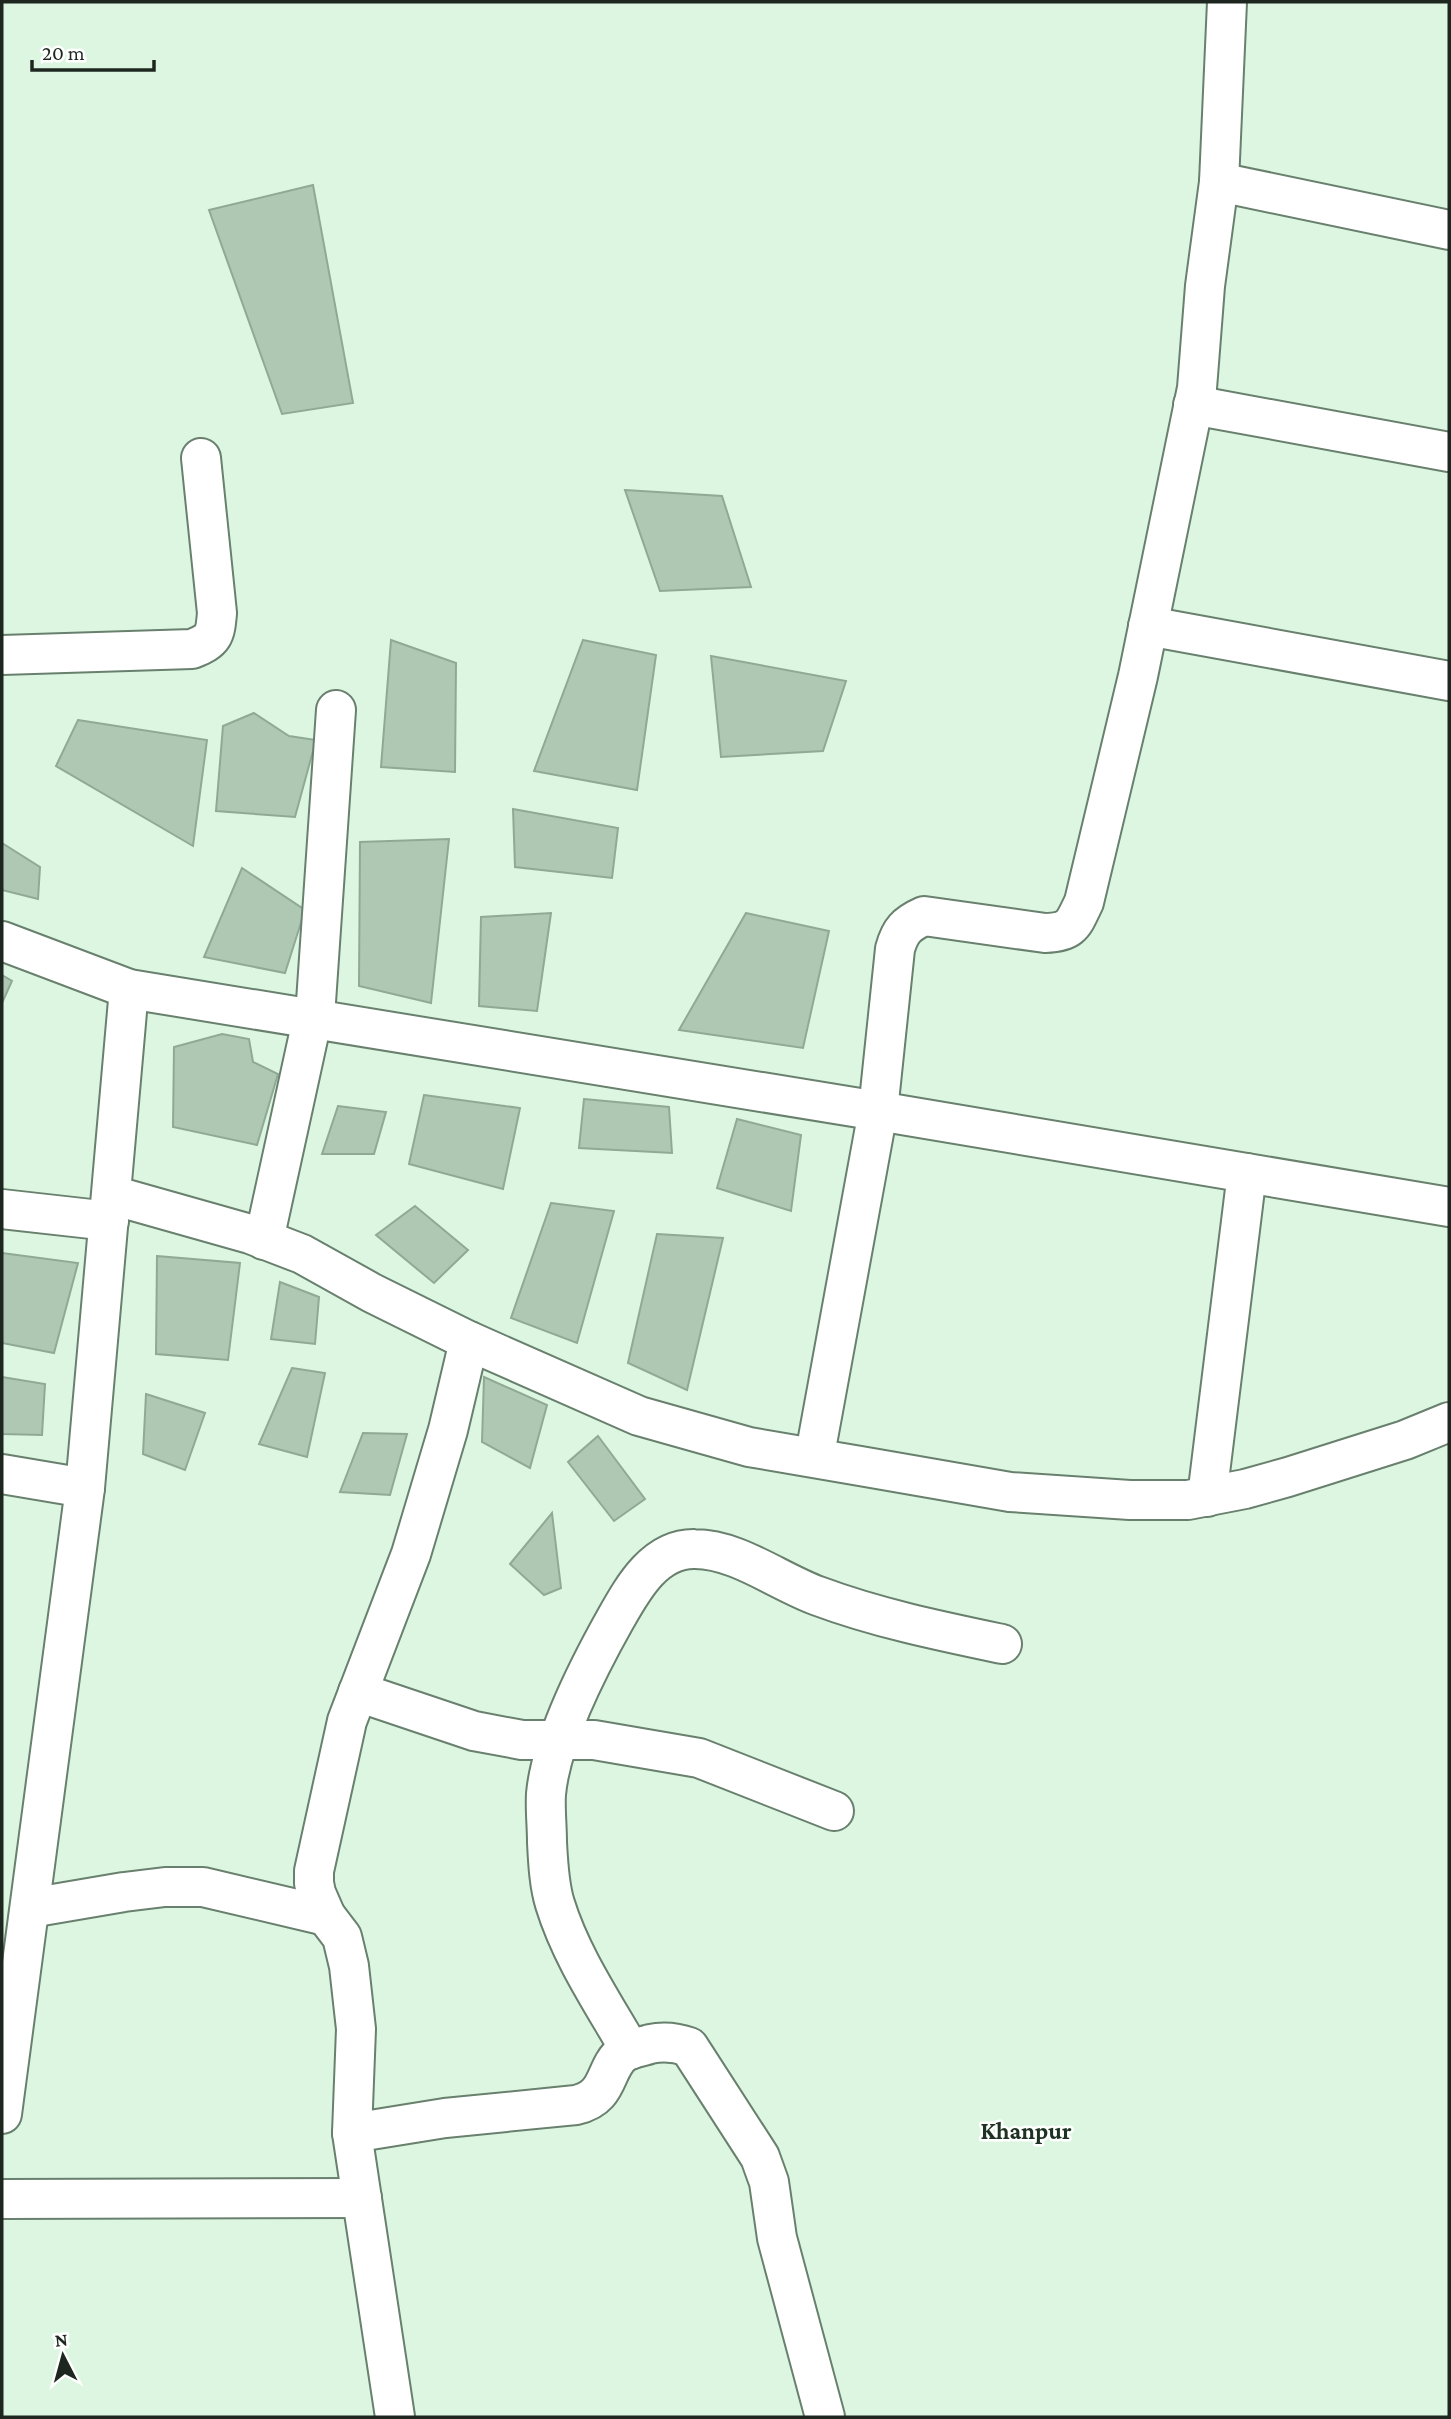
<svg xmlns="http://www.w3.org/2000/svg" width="1451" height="2419" viewBox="0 0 1451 2419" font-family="'Crimson Pro',serif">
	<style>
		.building { fill: #aec8b4; stroke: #90a995; stroke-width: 2 }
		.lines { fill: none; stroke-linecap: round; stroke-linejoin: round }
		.minor-casing { stroke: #68806d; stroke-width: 42 }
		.minor { stroke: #fff; stroke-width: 38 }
		.labels { text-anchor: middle; stroke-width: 5; stroke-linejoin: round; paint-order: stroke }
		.quarter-label { font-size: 24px; font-weight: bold; fill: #1d3222; stroke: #fff }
	</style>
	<rect width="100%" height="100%" fill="#dcf6e1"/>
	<!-- building -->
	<g class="building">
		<polygon points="313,185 353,403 282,414 209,210"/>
		<polygon points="625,490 722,496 751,587 660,591"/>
		<polygon points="391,640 456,663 455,772 381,767"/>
		<polygon points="583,640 656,655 637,790 534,771"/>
		<polygon points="711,656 846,681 823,751 721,757"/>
		<polygon points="254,713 289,736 316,740 295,817 216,811 223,726"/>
		<polygon points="78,720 207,740 193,846 56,766"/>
		<polygon points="513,809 618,828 612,878 515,867"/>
		<polygon points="449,839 431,1003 359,986 360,842"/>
		<polygon points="2,843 40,867 38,899 2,890"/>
		<polygon points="242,868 305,910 285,973 204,957"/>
		<polygon points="551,913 537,1011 479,1006 481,917"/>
		<polygon points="746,913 829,931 803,1048 679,1030"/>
		<polygon points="2,975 12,981 2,1003"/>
		<polygon points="222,1034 249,1039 253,1062 278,1074 257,1145 173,1127 174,1047"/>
		<polygon points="424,1095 520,1108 503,1189 409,1164"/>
		<polygon points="584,1099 669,1107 672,1153 579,1148"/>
		<polygon points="338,1106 386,1112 374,1154 322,1154"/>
		<polygon points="737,1119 801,1135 791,1211 717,1188"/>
		<polygon points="551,1203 614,1211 577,1343 511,1318"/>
		<polygon points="415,1206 468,1250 434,1283 376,1235"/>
		<polygon points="657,1234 723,1238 687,1390 628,1363"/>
		<polygon points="2,1253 78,1263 54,1353 2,1343"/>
		<polygon points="157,1256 240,1263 228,1360 156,1354"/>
		<polygon points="280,1282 319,1297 315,1344 271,1339"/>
		<polygon points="292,1368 325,1373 307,1457 259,1444"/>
		<polygon points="2,1377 45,1384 42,1435 2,1434"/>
		<polygon points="484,1377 547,1405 530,1468 482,1442"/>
		<polygon points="146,1394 205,1413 185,1470 143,1454"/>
		<polygon points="363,1433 407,1434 390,1495 340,1492"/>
		<polygon points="598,1436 645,1499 614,1521 568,1462"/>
		<polygon points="552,1513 561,1588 544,1595 510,1564"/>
	</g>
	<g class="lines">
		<!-- minor casing -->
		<g class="minor-casing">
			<g id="minor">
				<polyline points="1219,182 1449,230"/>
				<polyline points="1193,405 1449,452"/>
				<polyline points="1148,626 1449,681"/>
				<path d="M2,655l190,-6c22,-9 23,-13 25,-36l-16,-155"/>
				<polyline points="2,941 129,989 878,1111 1449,1207"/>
				<polyline points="112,1195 250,1234 302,1254 372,1293 469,1341 639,1416 749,1447 866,1467 1010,1492 1130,1500 1188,1500 1245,1489 1288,1477 1405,1440 1449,1422"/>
				<polyline points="2,1209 109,1221"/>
				<polyline points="264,1240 316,1002 336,710"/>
				<path d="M818,1438l60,-327 17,-162c5,-18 11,-25 29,-33l121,17c27,-1 28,-8 39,-31l54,-226 59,-288 8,-102 14,-104 8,-180"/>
				<polyline points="2,1474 85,1488"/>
				<polyline points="1207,1497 1247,1173"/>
				<polyline points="358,1692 474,1731 522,1740 594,1740 699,1758 834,1811"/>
				<polyline points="30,1908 124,1892 165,1887 203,1887 326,1916"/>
				<path d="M630,2050c-27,-47 -59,-94 -75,-146 -6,-19 -7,-42 -8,-62 0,-16 -2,-33 -1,-48 5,-55 43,-128 70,-176 17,-30 39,-70 79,-69 42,0 84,33 123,47 59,22 122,35 184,48"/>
				<polyline points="2,2114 85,1488 129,989"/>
				<path d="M352,2133l93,-15 131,-13c35,-8 27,-36 47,-52 7,-5 19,-6 27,-9 14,-3 25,-2 39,3l71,110 9,25 8,56 48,179"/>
				<polyline points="2,2199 362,2198"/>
				<polyline points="395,2417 352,2133 356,2029 349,1966 342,1937 326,1916 316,1893 314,1883 314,1871 347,1721 411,1554 448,1430 469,1341"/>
			</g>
		</g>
		<!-- minor -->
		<use href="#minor" class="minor"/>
	</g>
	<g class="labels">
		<!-- quarter labels -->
		<g class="quarter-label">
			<text x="1026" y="2139">Khanpur</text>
		</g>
	</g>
	<!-- border -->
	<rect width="1451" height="2419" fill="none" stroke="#1d271f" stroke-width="7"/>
	<!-- north arrow -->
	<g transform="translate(63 2356) rotate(354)" stroke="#ffffff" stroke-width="5" paint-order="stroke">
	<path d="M0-5L12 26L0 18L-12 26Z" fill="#1d271f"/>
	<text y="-10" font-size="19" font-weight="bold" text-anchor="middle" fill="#1d271f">N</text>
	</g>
	<!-- scale -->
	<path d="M32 60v10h122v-10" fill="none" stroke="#1d271f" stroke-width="3.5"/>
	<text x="42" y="60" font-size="21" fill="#1d271f" stroke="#ffffff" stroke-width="5" paint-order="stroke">20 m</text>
</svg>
